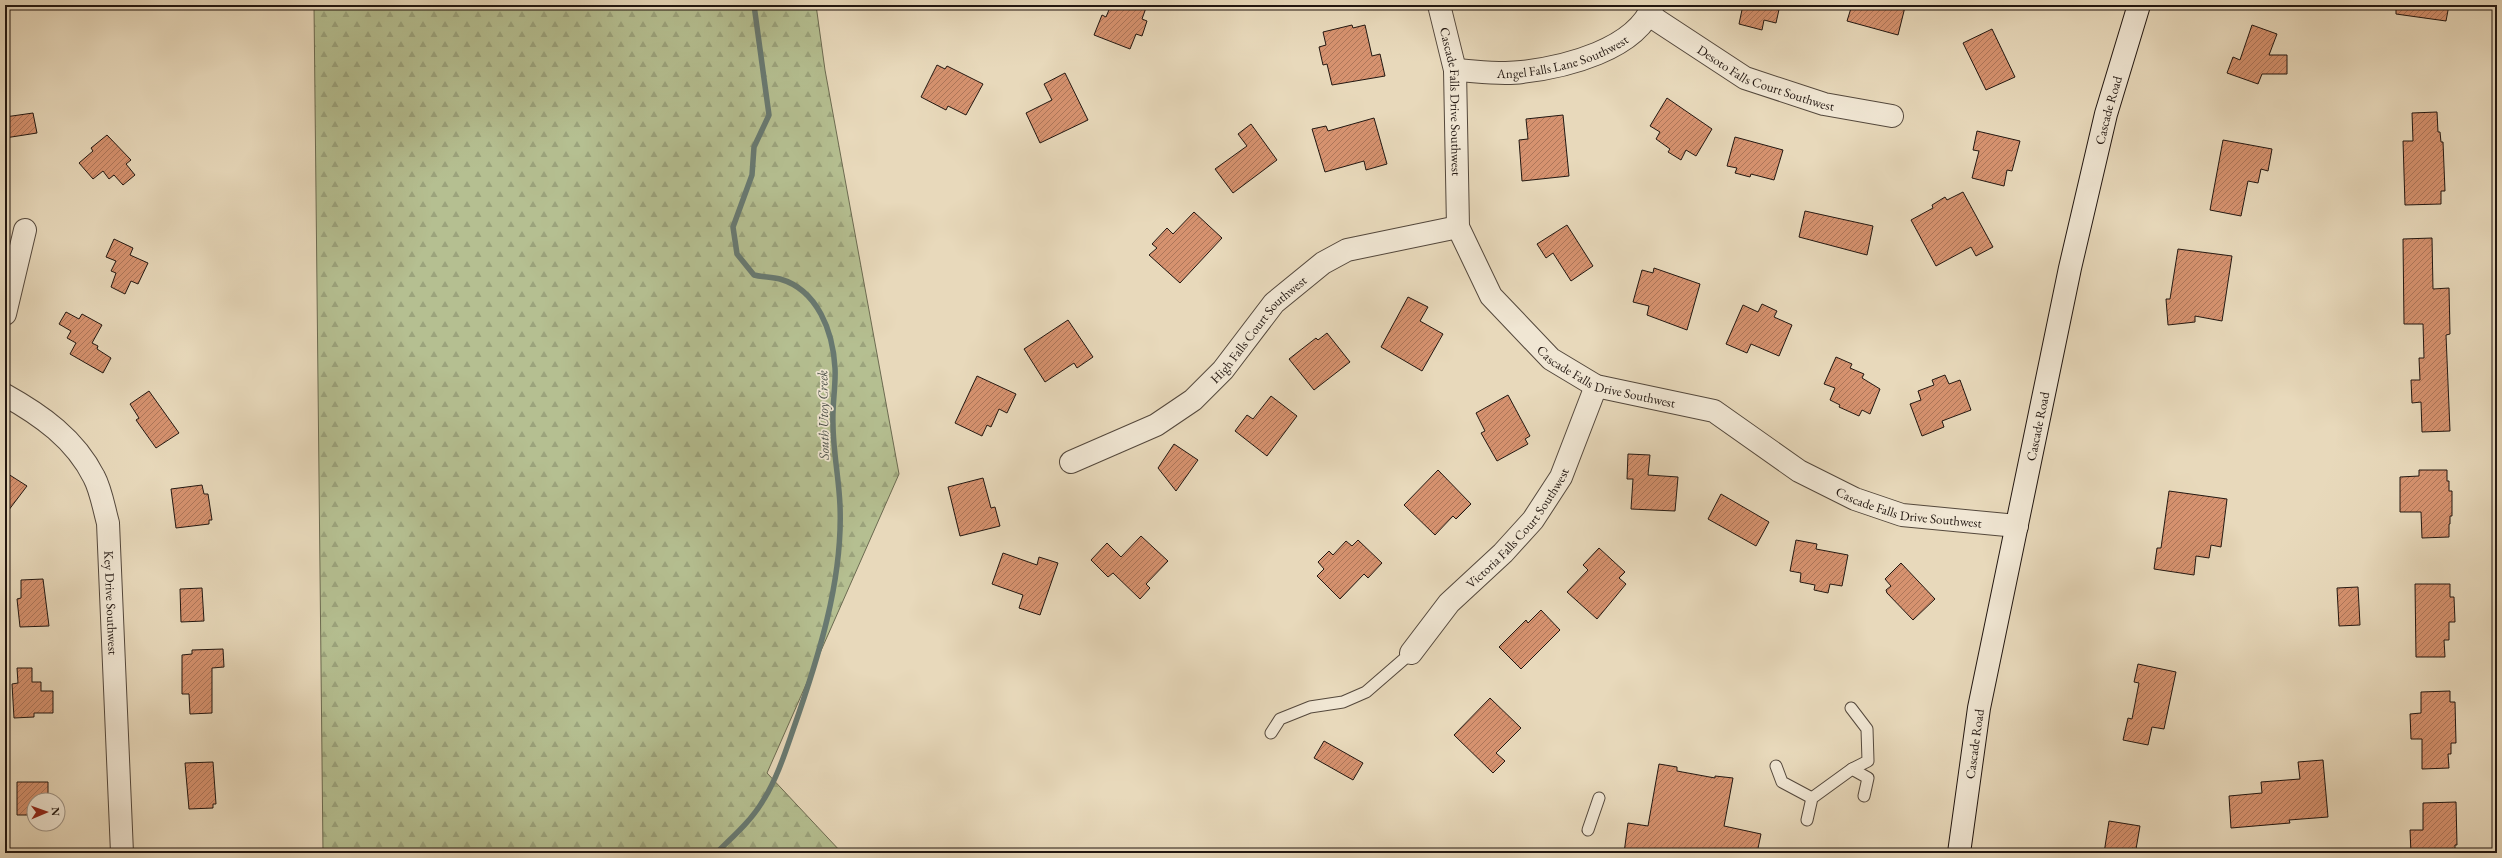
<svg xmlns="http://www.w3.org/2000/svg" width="2502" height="858" viewBox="0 0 2502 858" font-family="'EB Garamond',serif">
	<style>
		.forest { fill: url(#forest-firs); stroke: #6c6b51 }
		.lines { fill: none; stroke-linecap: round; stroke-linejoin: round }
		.stream { stroke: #687971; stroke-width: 5.5 }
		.building { fill: url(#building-hatch); stroke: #221711 }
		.lane-casing { stroke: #54483c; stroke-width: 13 }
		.street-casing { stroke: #54483c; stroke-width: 24 }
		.secondary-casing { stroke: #221711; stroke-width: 24 }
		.lane { stroke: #f0e6d3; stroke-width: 11 }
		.street { stroke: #f0e6d3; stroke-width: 22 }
		.secondary { stroke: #f0e6d3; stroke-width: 22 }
		.labels { text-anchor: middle; stroke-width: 3.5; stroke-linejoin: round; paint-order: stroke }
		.street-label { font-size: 13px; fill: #221711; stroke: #f0e6d3 }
		.water-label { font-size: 14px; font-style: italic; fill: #4b5049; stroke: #f0e6d3 }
	</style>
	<defs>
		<pattern id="forest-firs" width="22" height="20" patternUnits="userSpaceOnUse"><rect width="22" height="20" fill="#b5bf91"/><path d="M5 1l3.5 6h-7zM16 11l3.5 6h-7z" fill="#9ba37c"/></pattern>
		<pattern id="building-hatch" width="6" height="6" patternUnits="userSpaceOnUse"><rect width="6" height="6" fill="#d6926f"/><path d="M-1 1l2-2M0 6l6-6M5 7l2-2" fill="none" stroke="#ad765a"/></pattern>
	</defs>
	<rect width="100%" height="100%" fill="#e8d9bb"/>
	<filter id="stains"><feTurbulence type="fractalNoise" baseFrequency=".005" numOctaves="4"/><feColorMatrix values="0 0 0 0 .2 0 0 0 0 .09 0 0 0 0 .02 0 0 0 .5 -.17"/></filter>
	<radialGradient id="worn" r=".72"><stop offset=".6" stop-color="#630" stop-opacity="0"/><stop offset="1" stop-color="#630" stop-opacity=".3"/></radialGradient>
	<!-- forest -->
	<polygon class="forest" points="314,5 816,5 825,70 899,474 767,773 842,853 323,853"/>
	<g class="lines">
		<!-- stream -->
		<path class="stream" d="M716,853c18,-17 36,-33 48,-54 13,-21 21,-46 29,-69 25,-71 50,-149 47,-224 -1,-28 -7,-55 -7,-82 -1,-19 3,-38 2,-56 -2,-36 -17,-78 -55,-89 -9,-2 -18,-2 -26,-4l-17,-21 -4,-27 19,-52 2,-28 15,-32 -15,-110"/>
	</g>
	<!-- building -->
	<g class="building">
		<polygon points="1111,5 1147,5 1142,19 1147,21 1142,36 1136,34 1130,49 1094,35 1102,15 1106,17"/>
		<polygon points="1743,5 1780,5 1776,23 1764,20 1762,30 1739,24"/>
		<polygon points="1852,5 1897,5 1905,7 1898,35 1847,21"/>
		<polygon points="2396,5 2449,5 2446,21 2396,14"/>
		<polygon points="1352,25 1353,28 1365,25 1372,56 1380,54 1385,76 1332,85 1327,64 1323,65 1319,47 1326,45 1323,32"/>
		<polygon points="2252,25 2277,34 2269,55 2287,55 2287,74 2262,74 2258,84 2227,73 2233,57 2240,60"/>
		<polygon points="1992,29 2015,77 1986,90 1963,43"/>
		<polygon points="937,65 945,69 947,66 983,84 966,115 948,106 946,110 921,97"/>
		<polygon points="1065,73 1088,120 1040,143 1026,113 1052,100 1044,84"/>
		<polygon points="1667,98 1712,129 1696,156 1686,150 1681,160 1668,152 1670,149 1656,139 1660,132 1650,126"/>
		<polygon points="2437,112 2438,132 2440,132 2441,142 2443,142 2445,191 2441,191 2441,204 2405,205 2403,141 2413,141 2412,113"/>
		<polygon points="33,113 37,133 5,138 5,117"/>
		<polygon points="1563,115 1569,176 1522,181 1519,140 1528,139 1526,119"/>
		<polygon points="1374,118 1387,164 1366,170 1364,161 1325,172 1312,129 1326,126 1328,131"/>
		<polygon points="1251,124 1277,160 1233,193 1215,169 1247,146 1238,134"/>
		<polygon points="1977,131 2020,141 2012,171 2007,170 2004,186 1972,178 1979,151 1973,150"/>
		<polygon points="107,135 131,160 126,164 135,175 123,185 114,175 109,179 103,171 93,179 79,163 93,151 91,148"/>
		<polygon points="1735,137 1783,150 1774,180 1751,174 1750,177 1735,173 1737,168 1727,166"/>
		<polygon points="2223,140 2272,149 2268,171 2261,169 2258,183 2248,181 2241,216 2210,210"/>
		<polygon points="1963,192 1993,247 1976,256 1971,247 1936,266 1911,220 1933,208 1932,205 1945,197 1947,200"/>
		<polygon points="1805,211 1873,226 1867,255 1799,237"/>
		<polygon points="1194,212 1222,238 1180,283 1149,255 1157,248 1152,244 1167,228 1173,234"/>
		<polygon points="1567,225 1593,266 1571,281 1553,253 1546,258 1537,244"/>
		<polygon points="2432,238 2433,289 2449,288 2450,334 2446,335 2450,431 2422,432 2421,402 2412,403 2411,380 2420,380 2419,358 2424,358 2423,324 2404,324 2403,239"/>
		<polygon points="114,239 133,248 130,255 148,263 138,284 131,281 125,294 111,287 116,273 111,271 116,261 106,257"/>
		<polygon points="2178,249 2232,256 2222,321 2195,316 2195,322 2168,325 2166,299 2170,299"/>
		<polygon points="1654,268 1700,284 1687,330 1647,315 1649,306 1633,302 1642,270 1653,273"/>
		<polygon points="1408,297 1428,307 1420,321 1443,334 1422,371 1381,347"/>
		<polygon points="1762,304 1777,311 1774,317 1792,325 1779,356 1751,344 1747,353 1726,344 1743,305 1758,312"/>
		<polygon points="66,312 79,319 82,314 102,325 92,343 98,346 97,349 111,358 103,373 70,354 76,343 67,338 71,331 59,324"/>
		<polygon points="1068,320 1093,357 1077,368 1074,363 1045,382 1024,349"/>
		<polygon points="1327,333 1350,362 1314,390 1289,359 1316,338 1318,340"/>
		<polygon points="1836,357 1852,364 1850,368 1864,374 1862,378 1880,389 1870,414 1862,410 1859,416 1839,407 1840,405 1830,400 1835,388 1824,384"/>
		<polygon points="1945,375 1949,384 1960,380 1971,410 1942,421 1944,427 1922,436 1910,404 1921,400 1918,391 1934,385 1932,380"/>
		<polygon points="977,376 1016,394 1007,413 999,409 991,427 987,425 982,436 955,423"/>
		<polygon points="149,391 179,433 156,448 136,420 139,418 130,404"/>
		<polygon points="1508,395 1530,436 1525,439 1528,444 1497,461 1481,433 1485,431 1476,413"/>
		<polygon points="1271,396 1297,416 1267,456 1235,431 1247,415 1253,419"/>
		<polygon points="1174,444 1198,460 1176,491 1158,468"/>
		<polygon points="1628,454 1650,455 1648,475 1678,477 1675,511 1631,509 1633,479 1627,479"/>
		<polygon points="1438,470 1471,504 1456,519 1453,516 1435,535 1404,505"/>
		<polygon points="2419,470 2447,470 2447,481 2449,481 2449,491 2452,491 2452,516 2450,516 2450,524 2449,524 2449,537 2422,538 2421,512 2400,512 2400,477 2419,476"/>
		<polygon points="5,472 27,486 5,515"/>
		<polygon points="983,478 991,508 995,507 1000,526 960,536 948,487"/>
		<polygon points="202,485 204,494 208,494 212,520 209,520 209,524 176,528 171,489"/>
		<polygon points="2169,491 2227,499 2221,547 2211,545 2209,558 2196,556 2194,575 2154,569 2157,548 2161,548"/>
		<polygon points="1721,494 1769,522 1756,546 1708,519"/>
		<polygon points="1141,536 1168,561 1146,584 1150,588 1140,599 1113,573 1108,577 1091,560 1107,543 1121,557"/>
		<polygon points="1358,540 1382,563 1368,578 1364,574 1340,599 1317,576 1324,569 1318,562 1329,551 1333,555 1346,541 1352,546"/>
		<polygon points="1796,540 1817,544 1816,549 1848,555 1842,586 1830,584 1828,593 1814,590 1815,585 1800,582 1801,573 1790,571"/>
		<polygon points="1599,548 1625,572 1619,578 1626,584 1597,619 1567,592 1588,570 1583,565"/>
		<polygon points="1003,553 1037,565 1039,557 1058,563 1040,615 1019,608 1023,595 992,584"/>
		<polygon points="1901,563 1935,599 1913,620 1887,593 1886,590 1891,586 1885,579"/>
		<polygon points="43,579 49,626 20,627 17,599 21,598 21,580"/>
		<polygon points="2415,584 2450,584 2450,597 2454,597 2455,622 2449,622 2449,640 2444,640 2445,657 2416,657"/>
		<polygon points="2358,587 2360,625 2339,626 2337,588"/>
		<polygon points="202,588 204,621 181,622 180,589"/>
		<polygon points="1541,610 1560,630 1521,669 1499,647 1526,620 1528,623"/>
		<polygon points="223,649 224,667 212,668 212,713 190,714 189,694 182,694 182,655 192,654 192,650"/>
		<polygon points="2138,664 2176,672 2164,729 2152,727 2148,745 2123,740 2128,718 2132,719 2139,683 2134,682"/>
		<polygon points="17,668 32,668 32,682 41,682 41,691 53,691 53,713 34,713 34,717 14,718 12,684 18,683"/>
		<polygon points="2450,691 2450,702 2455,702 2456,743 2451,743 2451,754 2448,754 2449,768 2422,769 2422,739 2411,739 2410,714 2421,713 2421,692"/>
		<polygon points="1490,698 1521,728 1496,753 1505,761 1493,773 1454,735"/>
		<polygon points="1324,741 1363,763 1353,780 1314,758"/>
		<polygon points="2323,760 2328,817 2289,820 2290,823 2231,828 2229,796 2262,793 2261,782 2300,779 2298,762"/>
		<polygon points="213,762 216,804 213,804 213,808 189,809 185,763"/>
		<polygon points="1659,764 1677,767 1677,771 1715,778 1715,776 1733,778 1724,826 1761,834 1757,853 1624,853 1628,823 1648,826"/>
		<polygon points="17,782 48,782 48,800 34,800 34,815 17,815"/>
		<polygon points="2456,802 2457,845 2455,845 2455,853 2411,853 2410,830 2423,830 2423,803"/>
		<polygon points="2109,821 2140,826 2136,849 2132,848 2131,853 2104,853"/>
	</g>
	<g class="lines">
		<!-- lane casing -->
		<g class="lane-casing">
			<g id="lane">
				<polyline points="1271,733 1280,719 1310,707 1343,702 1366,692 1411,653"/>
				<polyline points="1776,766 1782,782 1812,798"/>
				<polyline points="1852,769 1868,778 1864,796"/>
				<polyline points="1807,820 1812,798 1852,769 1868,761 1867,729 1851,708"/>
				<polyline points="1588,830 1599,798"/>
			</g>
		</g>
		<!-- street casing -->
		<g class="street-casing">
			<g id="street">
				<path id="s1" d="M1439,5l16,65 3,157 33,69 60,63 45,27 118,25 85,60 56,28 47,16 115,11"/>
				<path id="s2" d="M1649,15l96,63 79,26 68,12"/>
				<path id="s3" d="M1455,70c21,1 46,5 67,2 43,-5 114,-22 131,-67"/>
				<polyline points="5,314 25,230"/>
				<path id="s4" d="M5,395c36,20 70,44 89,82 7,13 10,32 14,46l14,330"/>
				<path id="s5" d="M1071,462l85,-37 37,-25 30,-30 51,-67 49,-40 24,-13 111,-23"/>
				<path id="s6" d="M1411,653l38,-50 54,-50 30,-33 28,-43 35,-91"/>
			</g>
		</g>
		<!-- secondary casing -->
		<g class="secondary-casing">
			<g id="secondary">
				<path id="s7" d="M1959,853l20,-145 91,-440 36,-154 33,-109"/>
			</g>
		</g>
		<!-- lane -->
		<use href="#lane" class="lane"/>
		<!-- street -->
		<use href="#street" class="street"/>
		<!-- secondary -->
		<use href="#secondary" class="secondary"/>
	</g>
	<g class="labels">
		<!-- street labels -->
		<g class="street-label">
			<text dy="5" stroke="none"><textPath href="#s3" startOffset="110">Angel Falls Lane Southwest</textPath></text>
			<text dy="5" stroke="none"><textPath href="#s2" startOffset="134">Desoto Falls Court Southwest</textPath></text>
			<text dy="5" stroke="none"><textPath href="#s1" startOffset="98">Cascade Falls Drive Southwest</textPath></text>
			<text dy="5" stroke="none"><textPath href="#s7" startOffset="758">Cascade Road</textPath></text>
			<text dy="5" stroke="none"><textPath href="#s5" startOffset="234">High Falls Court Southwest</textPath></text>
			<text dy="5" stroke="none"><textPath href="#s1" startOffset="446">Cascade Falls Drive Southwest</textPath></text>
			<text dy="5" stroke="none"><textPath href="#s7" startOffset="434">Cascade Road</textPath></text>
			<text dy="5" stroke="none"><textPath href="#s1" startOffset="782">Cascade Falls Drive Southwest</textPath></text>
			<text dy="5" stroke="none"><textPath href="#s6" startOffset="165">Victoria Falls Court Southwest</textPath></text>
			<text dy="5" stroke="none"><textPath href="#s4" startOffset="251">Key Drive Southwest</textPath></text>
			<text dy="5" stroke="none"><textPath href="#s7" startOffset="110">Cascade Road</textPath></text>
		</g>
		<!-- water labels -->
		<g class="water-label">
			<text transform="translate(823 415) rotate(-91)" y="5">South Utoy Creek</text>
		</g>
	</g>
	<!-- margin -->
	<rect width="2502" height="858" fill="none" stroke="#e8d9bb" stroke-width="20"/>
	<rect x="6" y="6" width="2490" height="846" fill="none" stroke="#221711" stroke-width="2"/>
	<rect x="10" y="10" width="2482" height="838" fill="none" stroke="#221711"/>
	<!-- north arrow -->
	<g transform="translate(46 812) rotate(88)"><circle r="19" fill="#f0e6d3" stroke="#9e9385"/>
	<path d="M0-3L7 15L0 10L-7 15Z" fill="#8f2418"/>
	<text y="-6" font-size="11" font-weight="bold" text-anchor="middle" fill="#221711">N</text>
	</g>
	<rect width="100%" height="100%" filter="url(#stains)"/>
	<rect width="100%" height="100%" fill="url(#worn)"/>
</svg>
